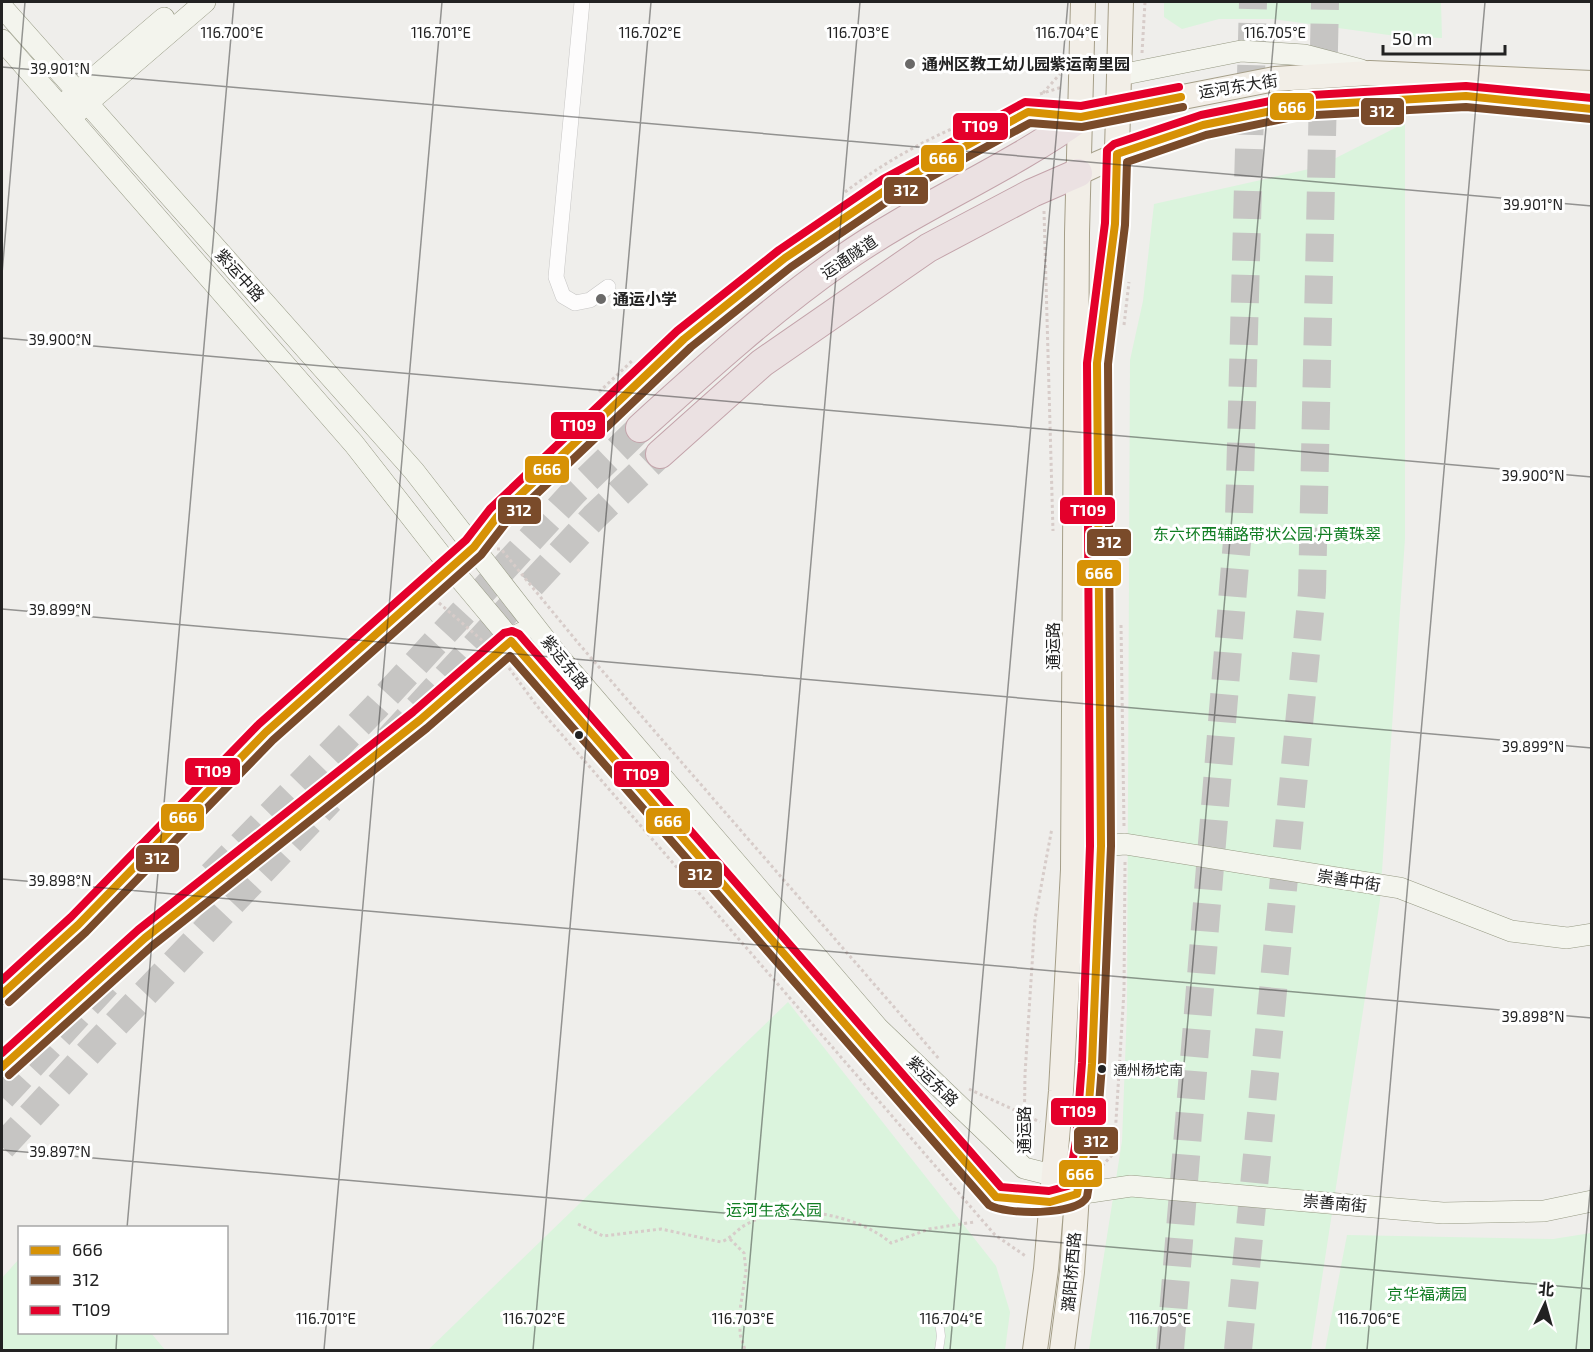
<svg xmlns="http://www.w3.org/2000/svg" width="1593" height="1352" viewBox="0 0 1593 1352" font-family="'Exo 2','Noto Sans SC',sans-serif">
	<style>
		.park { fill: #dbf4dd }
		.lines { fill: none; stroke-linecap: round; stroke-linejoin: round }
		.highway-tunnel { stroke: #c6c5c3; stroke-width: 28; stroke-dasharray: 28 14; stroke-linecap: butt }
		.lane-casing { stroke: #c7c6c5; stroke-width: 9 }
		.street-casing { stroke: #c7c6c5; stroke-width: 16 }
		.secondary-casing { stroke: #969983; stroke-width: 22 }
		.primary-casing { stroke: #a59e88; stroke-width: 26 }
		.highway-casing { stroke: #c3a3aa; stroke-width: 30 }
		.path { stroke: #d7ccc9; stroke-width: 3; stroke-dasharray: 3 3; stroke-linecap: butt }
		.lane { stroke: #fdfcfc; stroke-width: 8 }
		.street { stroke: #fdfcfc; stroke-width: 15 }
		.secondary { stroke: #f3f4ed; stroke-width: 21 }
		.primary { stroke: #f2eee7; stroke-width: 24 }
		.highway { stroke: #ebe1e2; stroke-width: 28 }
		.bus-1-casing { stroke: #fff; stroke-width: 12 }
		.bus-2-casing { stroke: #fff; stroke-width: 12 }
		.bus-3-casing { stroke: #fff; stroke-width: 12 }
		.bus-1 { stroke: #d79205; stroke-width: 8 }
		.bus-2 { stroke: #7a4b2a; stroke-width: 8 }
		.bus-3 { stroke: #e4002b; stroke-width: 8 }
		.ticks { fill: none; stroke: #222; stroke-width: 1.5; stroke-opacity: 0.45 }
		.poi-dot { fill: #6a6968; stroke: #fff; stroke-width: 2 }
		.bus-dot { fill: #222; stroke: #fff; stroke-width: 2 }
		.labels { text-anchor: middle; stroke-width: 6; stroke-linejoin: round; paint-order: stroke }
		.bus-label { font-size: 14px; fill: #222; stroke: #fff; text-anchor: start }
		.poi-label { font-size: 16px; font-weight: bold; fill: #222; stroke: #fff; text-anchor: start }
		.street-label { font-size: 16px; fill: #222; stroke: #fff }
		.park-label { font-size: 16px; fill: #127e24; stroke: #fff }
		.ticks-label { font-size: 15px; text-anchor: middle; fill: #222; stroke: #fff; stroke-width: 6; stroke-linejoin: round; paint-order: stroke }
		.line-badge { stroke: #fff; stroke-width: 2 }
		.badge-label { font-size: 16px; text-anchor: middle; font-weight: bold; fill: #fff }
	</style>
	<rect width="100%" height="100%" fill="#efeeeb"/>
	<!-- park -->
	<g class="park">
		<polygon points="1164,2 1441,2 1442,38 1396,36 1273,19 1219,19 1182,29 1164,17"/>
		<polygon points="1405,123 1405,539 1380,900 1311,1350 1089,1350 1122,1141 1127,1009 1130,360 1143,301 1154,204 1318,167"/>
		<polygon points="788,1002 996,1266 1010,1312 1005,1350 428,1350"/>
		<polygon points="1591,1233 1591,1350 1325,1350 1347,1235 1553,1239"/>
		<polygon points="19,1259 20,1332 151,1333 165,1350 2,1350 2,1278"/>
	</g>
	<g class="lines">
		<!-- highway-tunnel -->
		<g class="highway-tunnel">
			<polyline points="389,739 594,517 660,454"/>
			<polyline points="212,875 376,707 573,493 640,428"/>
			<polyline points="2,1097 115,975"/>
			<polyline points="2,1147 95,1046 330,800"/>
			<polyline points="1170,1350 1239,517 1253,2"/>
			<polyline points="1238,1350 1312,591 1325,2"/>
		</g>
		<!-- lane casing -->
		<g class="lane-casing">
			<polyline id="lane" points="938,1315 941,1336 939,1350"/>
		</g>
		<!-- street casing -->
		<g class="street-casing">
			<polyline id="street" points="582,2 556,277 563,296 575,303 590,300 608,287"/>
		</g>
		<!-- secondary casing -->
		<g class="secondary-casing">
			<g id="secondary">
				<polyline points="2,7 414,471 558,656 878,1028 1024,1168 1052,1175 1077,1194 1131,1186 1443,1213 1544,1211 1592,1201"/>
				<polyline points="2,40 354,444 451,568 596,741 666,816 996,1197 1050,1202"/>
				<polyline points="1120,75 1241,51 1304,55 1361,70"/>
				<polyline points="67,101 164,18"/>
				<polyline points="77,112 205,2"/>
				<polyline points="1101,846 1125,844 1400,888 1511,931 1567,938 1592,934"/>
				<polyline points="2,994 78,925 266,732 451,568 474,547 497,517 684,339 785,258 843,217 889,188 1028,112 1081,117"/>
				<polyline points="2,1067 145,938 243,858 299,818 420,720 521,633"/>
			</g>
		</g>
		<!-- primary casing -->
		<g class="primary-casing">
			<g id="primary">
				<polyline points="1081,117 1275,79 1370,73 1592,83"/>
				<path d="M1078,173c120,-59 253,-77 386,-77 42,0 86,9 128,13"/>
				<polyline points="1035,1350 1046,1269 1061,1091 1073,870 1077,233 1083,2"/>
				<polyline points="1062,1350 1072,1272 1077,1194 1086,1142 1101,846 1097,363 1115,224 1121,2"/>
			</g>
		</g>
		<!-- highway casing -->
		<g class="highway-casing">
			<g id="highway">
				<path d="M640,428c65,-59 130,-118 203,-169 76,-53 162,-88 238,-142"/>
				<polyline points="660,454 762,363 928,248 1032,193 1078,173"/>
			</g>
		</g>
		<!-- path -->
		<g class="path">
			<polyline points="1142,53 1145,2"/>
			<polyline points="1043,93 1060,74"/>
			<polyline points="1040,94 1062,87"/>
			<path d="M845,192c38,-29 81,-53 125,-71"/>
			<polyline points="1044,211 1053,531"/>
			<polyline points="1124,325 1129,282"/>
			<polyline points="599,392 633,360"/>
			<polyline points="497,549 501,549 579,644 940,1060"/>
			<polyline points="439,603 484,642"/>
			<polyline points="1121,625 1124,826"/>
			<polyline points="509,668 537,706 995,1235 1027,1257"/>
			<polyline points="969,1089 1040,1122"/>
			<polyline points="1024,1144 1025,1074 1035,919 1052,828"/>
			<polyline points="1104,1149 1114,1153"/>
			<polyline points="1102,1166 1114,1153 1124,991 1125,862"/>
			<path d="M578,1224l25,12 58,-7 60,13c11,-4 16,-13 26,-18 41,-23 110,-10 144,19l38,-14 45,-7"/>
			<polyline points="730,1239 744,1253 746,1271 740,1310 740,1334 745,1350"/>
		</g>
		<!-- lane -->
		<use href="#lane" class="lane"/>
		<!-- street -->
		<use href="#street" class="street"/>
		<!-- secondary -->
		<use href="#secondary" class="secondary"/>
		<!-- primary -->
		<use href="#primary" class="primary"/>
		<!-- highway -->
		<use href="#highway" class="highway"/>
		<!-- bus-1 casing -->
		<g class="bus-1-casing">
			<g id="bus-1">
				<polyline points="2,994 78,925 266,732 474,547 497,517 684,339 785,258 889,188 1028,112 1081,117 1181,97"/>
				<polyline points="2,1067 145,938 420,720 511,641 996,1197 1050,1202 1077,1194 1086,1142 1092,1064 1101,846 1097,363 1115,224 1117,154 1203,125 1296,106 1466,96 1592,109"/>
			</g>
		</g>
		<!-- bus-2 casing -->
		<g class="bus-2-casing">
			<g id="bus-2">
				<polyline points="9,1002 86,932 273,740 481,555 505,524 691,347 791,267 894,197 1030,123 1082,127 1183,107"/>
				<path d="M9,1075l143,-129 275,-218 83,-72 479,549c17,10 88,11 98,-8l9,-54 6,-78 9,-219 -3,-482 17,-139 2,-63 79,-27 91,-19 169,-9 125,12"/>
			</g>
		</g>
		<!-- bus-3 casing -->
		<g class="bus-3-casing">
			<g id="bus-3">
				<polyline points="2,980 71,917 259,724 466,540 490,509 677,331 779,250 883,179 1025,102 1081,106 1179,87"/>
				<polyline points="2,1053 138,930 413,712 504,633 512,631 519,634 1001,1187 1049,1191 1068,1186 1076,1141 1082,1063 1090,846 1087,363 1105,223 1107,150 1114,144 1201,115 1295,96 1466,86 1592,98"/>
			</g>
		</g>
		<!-- bus-1 -->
		<use href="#bus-1" class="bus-1"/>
		<!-- bus-2 -->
		<use href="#bus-2" class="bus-2"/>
		<!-- bus-3 -->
		<use href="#bus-3" class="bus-3"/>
	</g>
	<!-- ticks -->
	<path class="ticks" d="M2,67l1590,139M2,274l23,-272M2,338l1590,139M2,609l1590,139M2,879l1590,139M2,1150l1590,139M127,1228l107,-1226M116,1350l1,-18M324,1350l118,-1348M533,1350l118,-1348M742,1350l118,-1348M950,1350l118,-1348M1159,1350l118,-1348M1367,1350l118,-1348M1576,1350l16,-180"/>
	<!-- markers -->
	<g class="poi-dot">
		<circle cx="910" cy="64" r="6"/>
		<circle cx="601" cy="299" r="6"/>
	</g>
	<g class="bus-dot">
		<circle cx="579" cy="735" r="5"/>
		<circle cx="1102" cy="1069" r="5"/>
	</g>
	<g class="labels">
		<!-- bus labels -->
		<g class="bus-label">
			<text x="1113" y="1075">通州杨坨南</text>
		</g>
		<!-- poi labels -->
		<g class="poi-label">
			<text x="922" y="70">通州区教工幼儿园紫运南里园</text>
			<text x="613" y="305">通运小学</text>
		</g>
		<!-- street labels -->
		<g class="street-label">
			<text transform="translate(1238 86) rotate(-9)" y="6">运河东大街</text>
			<text transform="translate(849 257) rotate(-34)" y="6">运通隧道</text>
			<text transform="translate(240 275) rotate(48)" y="6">紫运中路</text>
			<text transform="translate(1053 646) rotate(-90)" y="6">通运路</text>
			<text transform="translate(565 662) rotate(51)" y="6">紫运东路</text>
			<text transform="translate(1349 880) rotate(9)" y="6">崇善中街</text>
			<text transform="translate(933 1081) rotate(44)" y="6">紫运东路</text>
			<text transform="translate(1024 1130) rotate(-90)" y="6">通运路</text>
			<text transform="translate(1335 1203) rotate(5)" y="6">崇善南街</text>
			<text transform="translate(1071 1272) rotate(-85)" y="6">潞阳桥西路</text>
		</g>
		<!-- park labels -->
		<g class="park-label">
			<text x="1267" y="540">东六环西辅路带状公园·丹黄珠翠</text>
			<text x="774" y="1216">运河生态公园</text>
			<text x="1427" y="1300">京华福满园</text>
		</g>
	</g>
	<g class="ticks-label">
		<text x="232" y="38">116.700°E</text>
		<text x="441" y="38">116.701°E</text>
		<text x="858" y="38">116.703°E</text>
		<text x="1067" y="38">116.704°E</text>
		<text x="650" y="38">116.702°E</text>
		<text x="1275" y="38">116.705°E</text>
		<text x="60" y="74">39.901°N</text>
		<text x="1533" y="210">39.901°N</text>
		<text x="60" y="345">39.900°N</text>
		<text x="1533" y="481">39.900°N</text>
		<text x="60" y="615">39.899°N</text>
		<text x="1533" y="752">39.899°N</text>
		<text x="60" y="886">39.898°N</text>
		<text x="1533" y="1022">39.898°N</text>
		<text x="60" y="1157">39.897°N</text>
		<text x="326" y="1324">116.701°E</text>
		<text x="534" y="1324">116.702°E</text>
		<text x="743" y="1324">116.703°E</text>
		<text x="951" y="1324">116.704°E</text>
		<text x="1160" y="1324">116.705°E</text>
		<text x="1369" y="1324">116.706°E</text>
	</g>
	<g class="line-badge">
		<rect x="1269" y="92" width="46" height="29" rx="6" fill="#d79205"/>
		<rect x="1360" y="97" width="45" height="29" rx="6" fill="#7a4b2a"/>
		<rect x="952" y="112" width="57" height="29" rx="6" fill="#e4002b"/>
		<rect x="920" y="144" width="45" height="29" rx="6" fill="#d79205"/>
		<rect x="883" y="176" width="46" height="29" rx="6" fill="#7a4b2a"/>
		<rect x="550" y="411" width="56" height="29" rx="6" fill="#e4002b"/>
		<rect x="524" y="455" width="46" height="29" rx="6" fill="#d79205"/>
		<rect x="497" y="496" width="45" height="29" rx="6" fill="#7a4b2a"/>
		<rect x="1059" y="496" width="57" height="29" rx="6" fill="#e4002b"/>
		<rect x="1086" y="528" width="46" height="29" rx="6" fill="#7a4b2a"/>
		<rect x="1076" y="559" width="46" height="28" rx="6" fill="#d79205"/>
		<rect x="184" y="757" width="57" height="29" rx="6" fill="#e4002b"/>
		<rect x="613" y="760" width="57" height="28" rx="6" fill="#e4002b"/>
		<rect x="160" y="803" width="45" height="29" rx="6" fill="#d79205"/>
		<rect x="645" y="807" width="46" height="28" rx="6" fill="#d79205"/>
		<rect x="135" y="844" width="45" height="29" rx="6" fill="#7a4b2a"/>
		<rect x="678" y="860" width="45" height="29" rx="6" fill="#7a4b2a"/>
		<rect x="1050" y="1097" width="57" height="29" rx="6" fill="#e4002b"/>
		<rect x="1073" y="1126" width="46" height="29" rx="6" fill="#7a4b2a"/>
		<rect x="1058" y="1159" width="45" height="29" rx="6" fill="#d79205"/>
	</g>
	<g class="badge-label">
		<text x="1292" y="113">666</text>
		<text x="1382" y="117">312</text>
		<text x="980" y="132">T109</text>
		<text x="943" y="164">666</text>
		<text x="906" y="196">312</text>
		<text x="578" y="431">T109</text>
		<text x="547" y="475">666</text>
		<text x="519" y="516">312</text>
		<text x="1088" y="516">T109</text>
		<text x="1109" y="548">312</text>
		<text x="1099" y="579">666</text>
		<text x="213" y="777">T109</text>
		<text x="641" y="780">T109</text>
		<text x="183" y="823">666</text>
		<text x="668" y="827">666</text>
		<text x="157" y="864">312</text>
		<text x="700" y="880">312</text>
		<text x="1078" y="1117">T109</text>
		<text x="1096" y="1147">312</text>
		<text x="1080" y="1180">666</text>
	</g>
	<!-- border -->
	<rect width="1593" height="1352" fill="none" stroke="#222222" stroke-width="6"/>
	<!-- legend -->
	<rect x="18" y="1226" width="210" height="108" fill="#ffffff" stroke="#a7a7a7" stroke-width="1.5"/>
	<rect x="30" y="1246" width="30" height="9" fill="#d79205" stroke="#a7a7a7" stroke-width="1.5"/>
	<text x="72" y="1256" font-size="18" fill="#222222">666</text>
	<rect x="30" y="1276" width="30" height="9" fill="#7a4b2a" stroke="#a7a7a7" stroke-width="1.5"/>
	<text x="72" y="1286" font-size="18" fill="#222222">312</text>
	<rect x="30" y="1306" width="30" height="9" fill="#e4002b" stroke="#a7a7a7" stroke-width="1.5"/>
	<text x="72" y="1316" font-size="18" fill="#222222">T109</text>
	<!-- north arrow -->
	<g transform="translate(1545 1304) rotate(5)" stroke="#ffffff" stroke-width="4.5" paint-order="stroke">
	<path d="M0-4.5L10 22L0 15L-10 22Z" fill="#222222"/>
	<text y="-9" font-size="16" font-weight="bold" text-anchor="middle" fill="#222222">北</text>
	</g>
	<!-- scale -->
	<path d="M1383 45v9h122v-9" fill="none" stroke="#222222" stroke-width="3"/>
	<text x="1392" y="45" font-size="18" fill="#222222" stroke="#ffffff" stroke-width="4.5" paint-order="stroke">50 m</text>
</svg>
